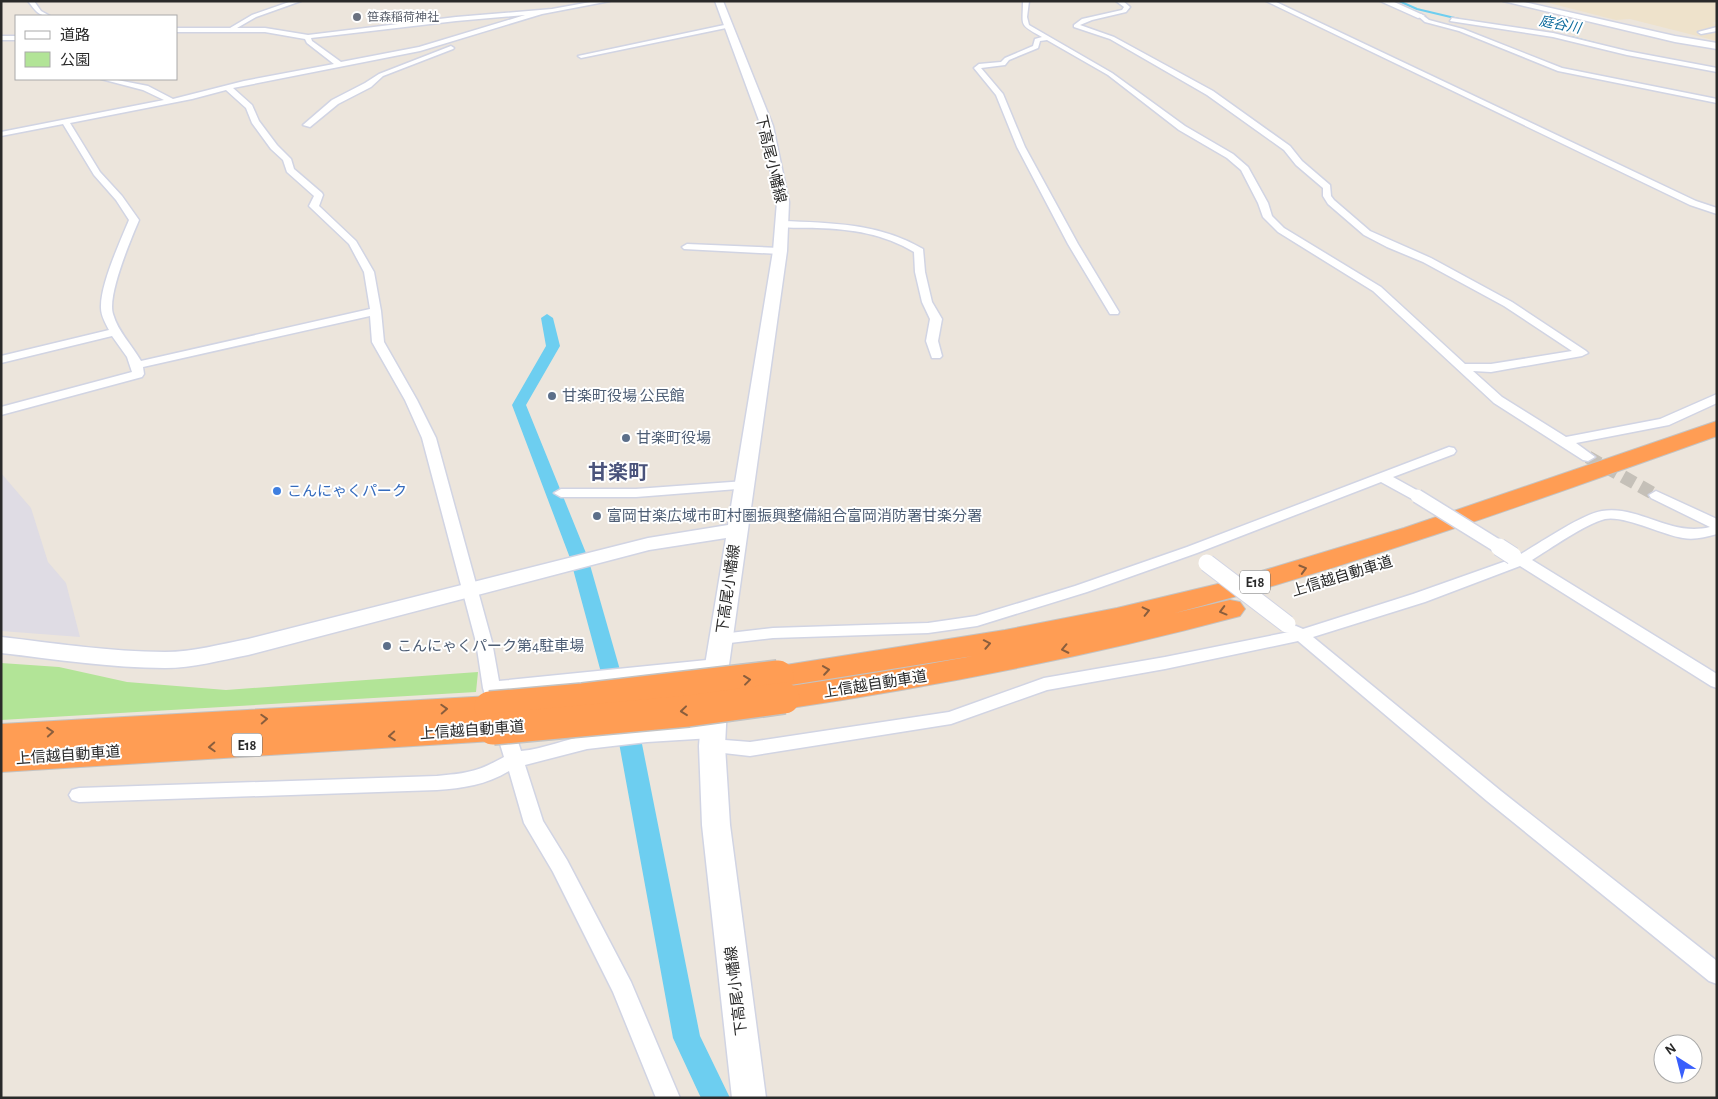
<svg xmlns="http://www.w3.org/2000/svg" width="1718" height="1099" viewBox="0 0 1718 1099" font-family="'Alegreya Sans','Noto Sans JP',sans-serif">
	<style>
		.industrial { fill: #dfdce4 }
		.education { fill: #eee2cb }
		.green { fill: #b2e497 }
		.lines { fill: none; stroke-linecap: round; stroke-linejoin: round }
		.stream { stroke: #6dcef0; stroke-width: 2 }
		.canal { fill: #6dcef0; fill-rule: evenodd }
		.street-tunnel { stroke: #c5c0b8; stroke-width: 13; stroke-dasharray: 13 7; stroke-linecap: butt }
		.street-casing { stroke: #d1d4e3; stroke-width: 3 }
		.secondary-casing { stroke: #d1d4e3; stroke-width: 3 }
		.highway-casing { stroke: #c3c3c3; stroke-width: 2 }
		.street { fill: #fff; fill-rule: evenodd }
		.secondary { fill: #fff; fill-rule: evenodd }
		.highway { fill: #ff9d54; fill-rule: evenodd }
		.street-bridge-far1-casing { stroke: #d1d4e3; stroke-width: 16; stroke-linecap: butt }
		.street-bridge-casing { stroke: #d1d4e3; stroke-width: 19; stroke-linecap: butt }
		.highway-bridge-casing { stroke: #c3c3c3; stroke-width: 34; stroke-linecap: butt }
		.street-bridge-far1 { stroke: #fff; stroke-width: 13 }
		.street-bridge { stroke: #fff; stroke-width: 17 }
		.highway-bridge { stroke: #ff9d54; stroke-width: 31 }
		.oneway { stroke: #8a5e3d }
		.worship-dot { fill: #6b7280; stroke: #fff; stroke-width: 2 }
		.service-dot { fill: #5c6f8a; stroke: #fff; stroke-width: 2 }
		.shop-dot { fill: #3f7fe0; stroke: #fff; stroke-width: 2 }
		.labels { text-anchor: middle; stroke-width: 4; stroke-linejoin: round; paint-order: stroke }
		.far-worship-label { font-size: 12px; fill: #5b616d; stroke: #fff; text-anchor: start }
		.far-water-label { font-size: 14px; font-style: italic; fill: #0c6b9c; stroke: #fff }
		.shield { fill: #fff; stroke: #6a6a6a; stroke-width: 1 }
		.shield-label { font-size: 14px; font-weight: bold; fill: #2a2a2a }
		.street-label { font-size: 15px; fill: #2a2a2a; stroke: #fff }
		.service-label { font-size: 15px; fill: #4e5e75; stroke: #fff; text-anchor: start }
		.shop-label { font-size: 15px; fill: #366cbe; stroke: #fff; text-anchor: start }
		.district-label { font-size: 20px; font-weight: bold; fill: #4a537b; stroke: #fff }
	</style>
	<rect width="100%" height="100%" fill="#ece5dc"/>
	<!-- industrial -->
	<polygon class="industrial" points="1,473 31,508 48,562 66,583 80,637 1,631"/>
	<!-- education -->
	<polygon class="education" points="1541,1 1715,1 1717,2 1717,22 1712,23 1717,24 1717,41 1630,19 1616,20"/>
	<!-- green -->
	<polygon class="green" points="1,663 59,667 127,682 226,690 478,672 476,692 1,720"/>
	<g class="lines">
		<!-- stream -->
		<g class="stream">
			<polyline points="1399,1 1417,9 1459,19"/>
			<polyline points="1571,37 1594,43"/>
		</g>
		<!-- canal -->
		<g class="canal">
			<polygon points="547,314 553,318 560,346 526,405 588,558 626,691 623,696 616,698 609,696 606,691 570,558 512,405 546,346 541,318"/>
			<polygon points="625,713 632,716 642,744 700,1036 730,1098 701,1098 673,1038 615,721 618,716"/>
		</g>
		<!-- street-tunnel -->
		<polyline class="street-tunnel" points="1588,457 1656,495"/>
		<!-- street casing -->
		<g class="street-casing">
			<g id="street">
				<path d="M28,1h6l7,10 9,5c-12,0 -15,-6 -22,-15z"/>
				<path d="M292,1h9l-45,16 -19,11h28l43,7 148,-18 96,-8 44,-8h14l-68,13 -122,37 -187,37 19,17 7,16 18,24 14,14 3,10 28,24 1,2 -4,11 37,35 18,31 7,39 3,31 33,58 19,38 56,204 7,39 218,-22 6,2 2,4 -2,4 -6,2 -215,22 19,58c23,-2 45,-12 68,-16 40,-6 82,-8 123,-11l6,2 3,5 -3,5 -6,2 -65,4 -60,7 -62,16 18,56 24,39 64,122 49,116h-24l-43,-106 -60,-120 -29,-49 -15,-52c-23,14 -46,17 -72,19l-358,12 -7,-2 -3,-5 3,-5 7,-2 358,-12c31,-3 40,-4 67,-19l-21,-69 -7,-46 -54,-204 -17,-38 -33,-58 -2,-26 -227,51 1,7 -2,3 -141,38v-8l131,-35 -5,-15 -15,-21 -111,27v-7l108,-26c-3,-6 -8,-14 -8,-22 -1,-23 19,-66 28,-88l-13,-20 -22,-25 -31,-51 -62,12v-4l163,-32 -21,-10 -42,-11h11l36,7 25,13 71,-18 90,-17 -27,-21 -2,-4 -40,-7h-89v-4h54l22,-13zM525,15l-106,32 -78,15 -29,-21 -1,-3 145,-17zM226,90l20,18 6,15 19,26 12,11 4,12 27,24 -5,10 2,2 38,36 15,28 6,37 -229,52c-9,-16 -23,-29 -28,-47 -6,-19 18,-75 26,-94l-17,-24 -22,-24 -30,-49 122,-24z"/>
				<path d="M1023,1h6l-2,16 2,8 83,48 73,53 48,28 15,13 20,36 4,13 12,12 97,59 84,77h26l81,-13 -68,-45 -81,-44 -36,-15 -23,-12 -36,-31 -5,-8v-8l-27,-23 -12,-15 -77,-55 -97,-56 -36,-12v-2l8,-6 40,-9 2,-3 -8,-6h7l7,6 -4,5 -34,8 -12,5 34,12 99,54 77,55 12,15 28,24 1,11 3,4 36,31 61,27 81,44 74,49 2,2 -6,3 -91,16 -18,-1 29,26 64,40 94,-18 57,-25v9l-48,22 -93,18 19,14 -7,4 -5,-1 -89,-57 -121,-112 -95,-59 -15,-15 -5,-14 -17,-33 -14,-12 -48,-28 -71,-55 -61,-35 -7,1 -2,7 -29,12 -4,5 -24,3 22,26 22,53 53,97 41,68 -1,2h-8l-42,-70 -51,-97 -21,-52 -22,-27 5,-4 22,-2 4,-4 28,-12 2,-7 7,-2c-24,-14 -19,-10 -19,-36z"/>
				<polygon points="1266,1 1274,1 1696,201 1717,208 1717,214 1690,205"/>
				<polygon points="1421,14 1429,20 1463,29 1562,68 1717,99 1717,103 1558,71 1459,31 1425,22 1418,16"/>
				<polygon points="1452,18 1553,33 1627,51 1717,68 1717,72 1627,55 1553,37 1450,21"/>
				<polygon points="729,24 731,27 581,58 578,56"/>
				<polygon points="1717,27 1717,31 1701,34 1698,32"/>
				<rect x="1" y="36" width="15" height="4"/>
				<polygon points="451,46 454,48 453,49 383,76 371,87 338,104 310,127 303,125 332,100 365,83 379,74"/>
				<path d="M782,221c49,2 97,2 141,28l2,23 7,30 10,17 -4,22 4,15 -2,2h-8l-6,-17 4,-22 -8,-17 -7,-30 -1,-20c-30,-18 -62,-23 -97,-24 -12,-1 -26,1 -38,-2l-2,-2z"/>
				<polygon points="687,244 780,248 785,251 780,254 684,249 682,247"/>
				<polygon points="1449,447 1454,448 1456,451 1454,454 1393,477 1422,493 1424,496 1422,499 1412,499 1381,482 1197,553 1087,592 977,626 928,633 773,638 721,644 715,643 713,639 715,635 721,634 773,628 928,623 976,616 1075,586 1187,547"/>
				<polygon points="745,481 752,485 750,488 636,497 561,497 554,493 561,489 636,489"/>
				<path d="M1656,491l61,28v15c-12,3 -22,6 -34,4 -20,-3 -59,-23 -78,-19 -20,5 -55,30 -73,41l185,114v14l-6,-2 -191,-120 -95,36 -112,35 188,154 216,170v23l-8,-3 -222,-180 -189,-160 -133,28 -118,21 -96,34 -201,32 -44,-5 -3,-5 3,-5 6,-2 38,3 199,-30 95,-34 121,-21 124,-25 1,-5 6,-1 7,3 110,-35 96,-34 -3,-4 3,-3 5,-2 7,3c19,-11 61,-40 81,-43 37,-6 68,26 108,16l-59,-29 -2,-3z"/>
			</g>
		</g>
		<!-- secondary casing -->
		<g class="secondary-casing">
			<g id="secondary">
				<path d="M715,1h8l50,125 16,76 -2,49 -58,414 -4,81 5,79 36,273h-34l-30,-273 -3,-79 6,-81 21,-127 -77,12 -401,105c-27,5 -55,13 -83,13 -54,0 -110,-9 -164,-15v-16c54,6 110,15 164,15 28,0 56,-8 83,-13l400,-101 80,-13 45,-274 4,-49 -16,-76z"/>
				<polygon points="1380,1 1392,1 1425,16 1418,18"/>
				<polygon points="1503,1 1519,1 1675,36 1717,43 1717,49 1675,42"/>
			</g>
		</g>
		<!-- highway casing -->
		<g class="highway-casing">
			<g id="highway">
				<path d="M1717,421v15c-180,64 -358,129 -542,177l55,-13 10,2 5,7 -5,7c-150,40 -302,70 -456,93l-11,-3 -5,-8 5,-8 11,-3c63,-10 126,-19 189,-31l-195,31 -11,-3 -5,-8 5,-8 238,-38 112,-22 105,-25 182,-55z"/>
				<polygon points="490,696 501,699 506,707 501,715 494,717 505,721 510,729 505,737 493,741 1,772 1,724"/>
			</g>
		</g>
		<!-- street -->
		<use href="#street" class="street"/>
		<!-- secondary -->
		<use href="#secondary" class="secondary"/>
		<!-- highway -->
		<use href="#highway" class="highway"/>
		<!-- street-bridge-far1 casing -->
		<g class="street-bridge-far1-casing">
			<polyline id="street-bridge-far1" points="1417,496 1501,548"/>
		</g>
		<!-- street-bridge casing -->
		<g class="street-bridge-casing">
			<g id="street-bridge">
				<polyline points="1499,547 1513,556"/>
				<polyline points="1207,563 1287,624"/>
			</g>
		</g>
		<!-- highway-bridge casing -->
		<g class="highway-bridge-casing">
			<g id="highway-bridge">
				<polyline points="490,707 583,699 778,676"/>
				<polyline points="493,729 688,711 784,698"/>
			</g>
		</g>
		<!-- street-bridge-far1 -->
		<use href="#street-bridge-far1" class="street-bridge-far1"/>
		<!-- street-bridge -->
		<use href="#street-bridge" class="street-bridge"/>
		<!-- highway-bridge -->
		<use href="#highway-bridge" class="highway-bridge"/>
	</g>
	<!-- one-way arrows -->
	<defs><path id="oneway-chevron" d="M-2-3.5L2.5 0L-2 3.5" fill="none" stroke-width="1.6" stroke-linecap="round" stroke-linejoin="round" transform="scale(1.25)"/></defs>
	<g class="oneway">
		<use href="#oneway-chevron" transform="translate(1303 569) rotate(-16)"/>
		<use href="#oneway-chevron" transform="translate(1146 611) rotate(-13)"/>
		<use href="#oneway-chevron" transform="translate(1223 611) rotate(165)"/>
		<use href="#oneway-chevron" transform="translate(987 644) rotate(-11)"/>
		<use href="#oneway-chevron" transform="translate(1065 649) rotate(168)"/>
		<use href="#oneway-chevron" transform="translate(826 670) rotate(-8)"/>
		<use href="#oneway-chevron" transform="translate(747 680) rotate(-7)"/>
		<use href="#oneway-chevron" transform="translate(444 709) rotate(-3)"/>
		<use href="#oneway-chevron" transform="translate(684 711) rotate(174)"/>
		<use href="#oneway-chevron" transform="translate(264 719) rotate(-3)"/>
		<use href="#oneway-chevron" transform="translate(50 732) rotate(-4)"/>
		<use href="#oneway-chevron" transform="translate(392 736) rotate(176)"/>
		<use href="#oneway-chevron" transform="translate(212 747) rotate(177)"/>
	</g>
	<!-- markers -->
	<circle class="worship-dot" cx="357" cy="17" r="5"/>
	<g class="service-dot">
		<circle cx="552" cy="396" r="5"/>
		<circle cx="626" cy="438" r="5"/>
		<circle cx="597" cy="516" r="5"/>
		<circle cx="387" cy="646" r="5"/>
	</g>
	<circle class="shop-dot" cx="277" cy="491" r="5"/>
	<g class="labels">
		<!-- far-worship labels -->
		<g class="far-worship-label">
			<text x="367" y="21">笹森稲荷神社</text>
		</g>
		<!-- far-water labels -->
		<g class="far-water-label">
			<text transform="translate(1560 24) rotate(11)" y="5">庭谷川</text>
		</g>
		<!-- shield labels -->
		<g class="shield">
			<rect x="1240" y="570.5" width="30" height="23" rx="4"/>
			<rect x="232" y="733.5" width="30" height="23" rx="4"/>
		</g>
		<g class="shield-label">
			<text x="1255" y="587">E18</text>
			<text x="247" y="750">E18</text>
		</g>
		<!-- street labels -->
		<g class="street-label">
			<text transform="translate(771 159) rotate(77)" y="5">下高尾小幡線</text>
			<text transform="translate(1342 576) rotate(-17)" y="5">上信越自動車道</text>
			<text transform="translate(728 589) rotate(-82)" y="5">下高尾小幡線</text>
			<text transform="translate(875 684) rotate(-9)" y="5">上信越自動車道</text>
			<text transform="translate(472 730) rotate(-4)" y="5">上信越自動車道</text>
			<text transform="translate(68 755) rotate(-4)" y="5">上信越自動車道</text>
			<text transform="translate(736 991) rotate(-97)" y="5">下高尾小幡線</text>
		</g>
		<!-- service labels -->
		<g class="service-label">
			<text x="562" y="401">甘楽町役場 公民館</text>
			<text x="636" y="443">甘楽町役場</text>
			<text x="607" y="521">富岡甘楽広域市町村圏振興整備組合富岡消防署甘楽分署</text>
			<text x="397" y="651">こんにゃくパーク第4駐車場</text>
		</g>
		<!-- shop labels -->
		<g class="shop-label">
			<text x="287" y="496">こんにゃくパーク</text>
		</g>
		<!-- district labels -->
		<g class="district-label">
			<text x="618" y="479">甘楽町</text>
		</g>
	</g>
	<!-- border -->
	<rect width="1718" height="1099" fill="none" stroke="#2a2a2a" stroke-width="5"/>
	<!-- legend -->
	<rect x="15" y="15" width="162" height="65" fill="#ffffff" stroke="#aaaaaa"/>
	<rect x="25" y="31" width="25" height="8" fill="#ffffff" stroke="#aaaaaa"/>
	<text x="60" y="40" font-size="15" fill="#2a2a2a">道路</text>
	<rect x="25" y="52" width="25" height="15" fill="#b2e497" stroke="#aaaaaa"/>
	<text x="60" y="65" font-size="15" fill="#2a2a2a">公園</text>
	<!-- north arrow -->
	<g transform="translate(1678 1059) rotate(324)"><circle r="24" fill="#ffffff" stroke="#aaaaaa"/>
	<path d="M0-4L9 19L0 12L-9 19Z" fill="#395ffc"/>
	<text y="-8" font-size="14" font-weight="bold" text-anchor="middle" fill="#2a2a2a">N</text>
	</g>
</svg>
